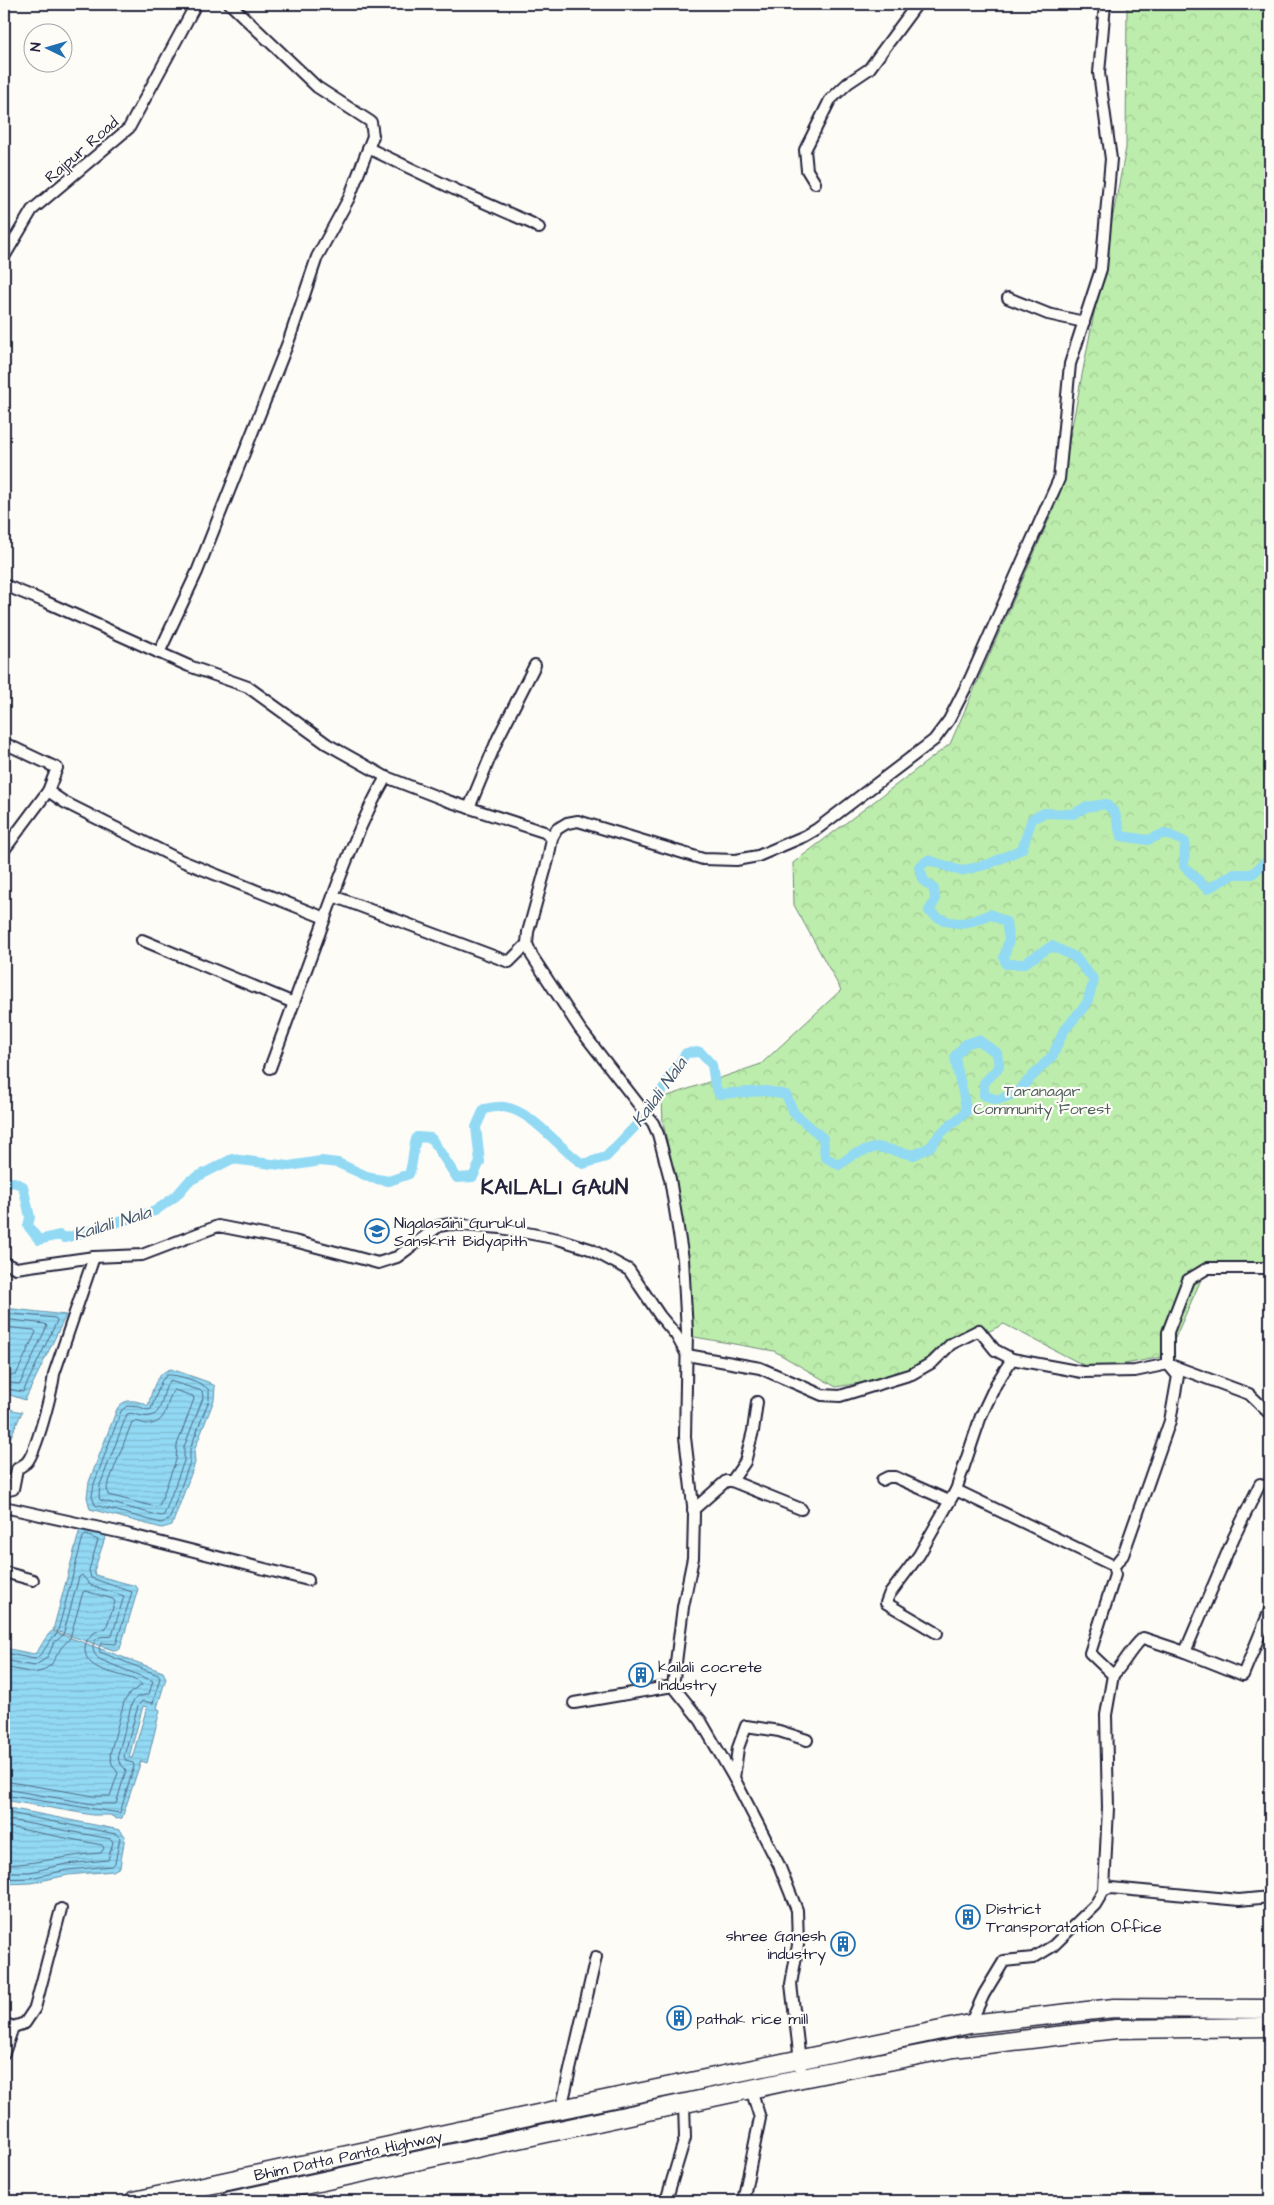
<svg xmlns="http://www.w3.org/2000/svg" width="1274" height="2205" viewBox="0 0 1274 2205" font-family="'Architects Daughter',sans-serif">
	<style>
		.forest { fill: url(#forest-crowns); stroke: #6f8874 }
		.water { fill: url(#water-rules); stroke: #6590aa; fill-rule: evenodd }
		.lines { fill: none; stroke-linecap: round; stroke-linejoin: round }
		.shore { stroke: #4f6b85; stroke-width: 1 }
		.canal { stroke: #92d9f4; stroke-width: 10 }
		.minor-casing { stroke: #22223b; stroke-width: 14 }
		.trunk-casing { stroke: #22223b; stroke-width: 21 }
		.minor { stroke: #fdfcf7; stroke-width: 10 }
		.trunk { stroke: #fdfcf7; stroke-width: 18 }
		.labels { text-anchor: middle; stroke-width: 4.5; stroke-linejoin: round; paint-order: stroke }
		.street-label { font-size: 16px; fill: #22223b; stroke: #fdfcf7 }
		.park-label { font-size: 16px; fill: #505f5d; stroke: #fdfcf7 }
		.poi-label { font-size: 16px; fill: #22223b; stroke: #fdfcf7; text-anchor: start }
		.water-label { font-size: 18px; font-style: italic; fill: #445972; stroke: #fdfcf7 }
		.district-label { font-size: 21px; font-weight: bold; letter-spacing: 1px; fill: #22223b; stroke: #fdfcf7 }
	</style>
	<defs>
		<pattern id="forest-crowns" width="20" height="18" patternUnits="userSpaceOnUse" patternTransform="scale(1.25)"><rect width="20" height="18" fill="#bcedac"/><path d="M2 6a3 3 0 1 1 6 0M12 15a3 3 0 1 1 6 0" fill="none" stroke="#a1cb95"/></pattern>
		<pattern id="water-rules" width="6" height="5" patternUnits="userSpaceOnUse" patternTransform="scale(1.25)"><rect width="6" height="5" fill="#92d9f4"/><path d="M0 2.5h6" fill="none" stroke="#7ebad2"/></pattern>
	</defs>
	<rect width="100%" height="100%" fill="#fdfcf7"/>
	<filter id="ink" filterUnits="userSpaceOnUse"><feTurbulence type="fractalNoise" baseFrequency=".02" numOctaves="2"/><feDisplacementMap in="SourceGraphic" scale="10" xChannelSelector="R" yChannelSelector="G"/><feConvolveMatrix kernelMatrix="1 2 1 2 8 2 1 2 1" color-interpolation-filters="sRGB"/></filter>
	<g filter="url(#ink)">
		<!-- forest -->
		<polygon class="forest" points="1127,4 1270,4 1270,1265 1204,1273 1167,1356 1093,1370 1004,1324 895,1377 836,1387 774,1351 689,1336 688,1258 675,1177 663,1123 662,1098 761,1064 841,990 794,905 793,863 950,744 1058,499 1126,148"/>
		<!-- water -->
		<g class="water">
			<polygon points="4,1308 66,1315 25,1400 4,1393"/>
			<path d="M171,1369l37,13 7,4 -1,14 -20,51 1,12 -23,62 -10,3 -72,-19 -3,-12 2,-15 28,-73c7,-12 21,-9 31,-3 4,-14 7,-33 23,-37z"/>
			<polygon points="4,1408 22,1412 4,1452"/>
			<polygon points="80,1529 106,1535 94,1571 95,1575 136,1586 138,1589 120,1649 116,1651 53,1630"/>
			<path d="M52,1631l111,41 3,6 -9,30 3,2 -13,53 -6,-2 -19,57 -5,1 -7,-4h-17l-89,-15v-152l30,6c8,-6 9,-16 18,-23zM143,1706l4,1 -15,51 -3,-1z"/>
			<polygon points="4,1807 120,1830 125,1836 120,1867 113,1871 68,1875 31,1883 4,1884"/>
		</g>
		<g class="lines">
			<!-- shore -->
			<g class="shore">
				<polyline points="4,1313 55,1318 57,1321 23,1392 4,1388"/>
				<polyline points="4,1319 45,1324 47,1326 20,1384 4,1382"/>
				<polyline points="4,1327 34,1330 36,1332 16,1375 4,1375"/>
				<path d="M167,1375c11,-1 35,7 42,15v10l-19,49v13l-21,58 -8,3 -66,-18 -3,-9 2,-12 27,-73 6,-5 13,1 7,3 4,-1 10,-27z"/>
				<path d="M170,1381l32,10 1,7 -19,49v14l-20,54 -3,1 -61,-16 -1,-4 1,-11 27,-71c9,-3 15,5 24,2 13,-3 10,-26 19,-35z"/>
				<path d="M174,1390l19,6 1,3 -17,46 -1,15 -17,46 -3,1 -48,-12 -1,-8 25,-65c6,-2 12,3 19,2 18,-3 14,-23 23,-34z"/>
				<path d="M4,1653l31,6c11,-7 12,-18 22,-25l26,-97 3,-2 12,5 -9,30 2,8 41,14 -16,52 -14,-1 -3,4 1,5 58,23 2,3 -7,25 -11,-2 -4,5 -14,50 2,5 7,2 1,3 -14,47 -116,-18"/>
				<path d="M4,1660l30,6 13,-8 7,-15 9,-8 16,-58 3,-2 8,10 34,11 -12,40c-4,1 -8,0 -12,1 -11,5 -8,18 1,23l52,21 -4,13 -12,3 -5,6 -14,52 1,7 7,8 -10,34h-23l-89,-15"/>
				<path d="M4,1667l30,6 8,-2 9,-6 10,-17 9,-10 13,-46 2,-1 28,8 2,3 -9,26c-9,3 -19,6 -21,19 -2,29 44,24 57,38l-12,8 -6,9 -14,52 2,10 6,9 -8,23h-16l-90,-15"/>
				<polyline points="4,1812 116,1834 120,1838 115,1863 112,1866 67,1870 30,1878 4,1879"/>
				<polyline points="4,1819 111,1839 113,1842 108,1860 66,1864 30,1872 4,1872"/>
				<path d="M4,1826l98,19 2,3 -3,5c-33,2 -64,11 -97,12"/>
			</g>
			<!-- canal -->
			<path class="canal" d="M4,1184l10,-2 9,4 7,31 -2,9 11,14 20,-5 6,3 90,-27 21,-15 13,-15 43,-22 57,7 32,-5 17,2 33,15 18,3 20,-7c5,-13 3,-25 8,-37l14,1 26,40 16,-1 7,-15 -4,-35 8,-18c6,-1 14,-3 20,-2 29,4 55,42 79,57l23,-7 40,-42 40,-62 14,-1 12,13 3,20 4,9 47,-3 20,4 8,18 29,25 2,19 14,8 15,-11 23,-7 37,8 16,-8 11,-14 25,-21c-1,-20 -9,-36 -11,-56l11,-12 12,-4 19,13 2,14 -15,16v12l13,5 19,-7 37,-38 10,-23 24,-29 7,-23 -19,-23 -23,-11 -29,18h-17l-2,-7 5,-17 -3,-18 -16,-8c-22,11 -41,14 -61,-3l6,-11 -1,-11 -10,-8 -5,-14 9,-7 33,11 28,-7 33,-15 10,-30 12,-6 29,1 13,-7 20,-3 9,9 6,23 27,4 17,-7 20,9 -1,24 23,23 27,-15h18l18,-16"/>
			<!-- minor casing -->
			<g class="minor-casing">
				<g id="minor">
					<polyline points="368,148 458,191 531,223 539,228"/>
					<polyline points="815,183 807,170 805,150 830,100 848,83 869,69 917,4"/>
					<polyline points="4,257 32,210 129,128 196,4"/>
					<polyline points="1008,298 1048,314 1084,322"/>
					<polyline points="4,585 46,602 189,666 248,687 327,744 386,777 448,801 544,832 552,838"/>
					<polyline points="159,653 197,572 289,340 317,257 349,198 373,136 371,122 317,87 230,4"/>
					<path d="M4,743l53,25 -9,23 16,11 118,59 143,57c18,-49 35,-96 61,-141"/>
					<polyline points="469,808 498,738 535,665"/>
					<polyline points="4,850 48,791"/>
					<polyline points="333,896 509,962 527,944"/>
					<polyline points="142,940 294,1003"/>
					<polyline points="270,1068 325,918"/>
					<polyline points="4,1263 16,1268 94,1257 142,1255 218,1226 294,1241 378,1263 397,1257 439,1226 450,1224 501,1228 558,1239 590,1249 629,1270 660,1316 676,1335 687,1355 760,1368 822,1395 840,1396 912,1374 933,1362 951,1344 979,1330 995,1350 1012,1359 1082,1372 1135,1371 1168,1364 1249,1394 1270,1414"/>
					<polyline points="882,1480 888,1477 895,1477 949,1501"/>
					<polyline points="732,1481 745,1462 753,1431 757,1402"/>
					<polyline points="956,1490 1114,1566"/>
					<path d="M4,1491l9,-2 4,-20c3,-2 8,-5 10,-7 10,-12 25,-71 27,-88l40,-117"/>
					<polyline points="4,1507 127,1534 308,1580"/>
					<polyline points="693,1510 726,1481 732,1481 801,1509"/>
					<polyline points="4,1572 33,1580"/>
					<polyline points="937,1633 886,1603 889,1595 919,1555 956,1490 981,1416 996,1384 1012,1359"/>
					<polyline points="1185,1652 1243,1675 1270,1610"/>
					<path d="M1113,1675c12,-12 17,-26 30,-37l42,14 49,-115 26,-53"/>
					<polyline points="574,1703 673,1686"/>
					<polyline points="734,1778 738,1748 746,1726 779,1731 807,1740"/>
					<polyline points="1104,1890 1111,1888 1239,1900 1270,1897"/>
					<polyline points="4,2023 13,2027 4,2053"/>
					<polyline points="970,2024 984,1994 1004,1961 1033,1958 1053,1946 1095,1905 1104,1890 1108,1808 1106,1715 1113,1675 1090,1653 1115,1575 1114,1566 1123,1555 1170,1421 1178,1376 1168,1364 1168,1332 1188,1280 1208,1268 1270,1268"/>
					<polyline points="13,2027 25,2023 35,2008 61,1909"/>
					<polyline points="802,2078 791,1984 798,1945 797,1910 779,1865 734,1778 701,1721 673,1686 683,1607 693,1558 694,1514 685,1437 687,1332 683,1259 670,1179 658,1134 653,1123 580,1029 532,956 527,944 528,932 548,860 552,838 557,829 567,823 578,821 703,859 736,860 758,856 805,836 817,829 934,740 949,720 970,679 1059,479 1070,364 1101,269 1111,159 1099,73 1105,4"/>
					<polyline points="561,2109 596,1957"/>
					<polyline points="666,2201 685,2138 684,2103"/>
					<polyline points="743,2201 760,2118 751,2089"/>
				</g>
			</g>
			<!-- trunk casing -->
			<g class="trunk-casing">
				<g id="trunk">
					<polyline points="134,2201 561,2109 970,2024 1114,2008 1270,2009"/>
					<polyline points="230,2201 802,2078 954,2048 1116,2029 1270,2027"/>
				</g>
			</g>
			<!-- minor -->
			<use href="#minor" class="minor"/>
			<!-- trunk -->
			<use href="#trunk" class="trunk"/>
		</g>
	</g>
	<!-- icons -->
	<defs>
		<g id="school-ring" transform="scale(1.25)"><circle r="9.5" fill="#fdfcf7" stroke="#1f6fb2" stroke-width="1.5"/><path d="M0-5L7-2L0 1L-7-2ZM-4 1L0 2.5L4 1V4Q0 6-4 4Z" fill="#1f6fb2"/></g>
		<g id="building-ring" transform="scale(1.25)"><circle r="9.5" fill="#fdfcf7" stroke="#1f6fb2" stroke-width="1.5"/><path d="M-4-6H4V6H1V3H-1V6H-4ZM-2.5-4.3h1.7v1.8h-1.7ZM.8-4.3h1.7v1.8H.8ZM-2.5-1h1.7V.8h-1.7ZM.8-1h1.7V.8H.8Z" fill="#1f6fb2"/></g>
	</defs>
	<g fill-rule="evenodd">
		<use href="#school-ring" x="377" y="1231"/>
		<use href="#building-ring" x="641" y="1675"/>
		<use href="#building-ring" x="968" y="1917"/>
		<use href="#building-ring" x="843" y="1944"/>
		<use href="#building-ring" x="679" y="2018"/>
	</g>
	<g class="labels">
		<!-- street labels -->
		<g class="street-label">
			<text transform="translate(81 149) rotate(-41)" y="6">Rajpur Road</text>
			<text transform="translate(348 2155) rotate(-12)" y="6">Bhim Datta Panta Highway</text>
		</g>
		<!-- park labels -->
		<g class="park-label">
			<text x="1042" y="1096">Taranagar<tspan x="1042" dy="18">Community Forest</tspan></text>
		</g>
		<!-- poi labels -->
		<g class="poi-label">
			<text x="394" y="1228">Nigalasaini Gurukul<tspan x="394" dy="18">Sanskrit Bidyapith</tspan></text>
			<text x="658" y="1672">kailali cocrete<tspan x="658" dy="18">Industry</tspan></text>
			<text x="986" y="1914">District<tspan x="986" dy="18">Transporatation Office</tspan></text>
			<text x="826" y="1941" text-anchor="end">shree Ganesh<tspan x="826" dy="18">industry</tspan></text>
			<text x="696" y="2024">pathak rice mill</text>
		</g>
		<!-- water labels -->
		<g class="water-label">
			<text transform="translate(659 1092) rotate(-54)" y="6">Kailali Nala</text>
			<text transform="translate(112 1223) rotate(-17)" y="6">Kailali Nala</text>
		</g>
		<!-- district labels -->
		<g class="district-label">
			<text x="555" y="1194">KAILALI GAUN</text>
		</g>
	</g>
	<!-- margin -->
	<rect width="1274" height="2205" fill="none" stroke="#fdfcf7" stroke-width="20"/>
	<rect x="10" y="10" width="1254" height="2185" fill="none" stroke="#22223b" stroke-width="2" filter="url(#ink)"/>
	<!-- north arrow -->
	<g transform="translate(48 48) rotate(275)"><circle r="24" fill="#fdfcf7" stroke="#a5a5ac"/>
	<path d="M0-4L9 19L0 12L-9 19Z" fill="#1f6fb2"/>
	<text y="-8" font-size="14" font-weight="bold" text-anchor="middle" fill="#22223b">N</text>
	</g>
</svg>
